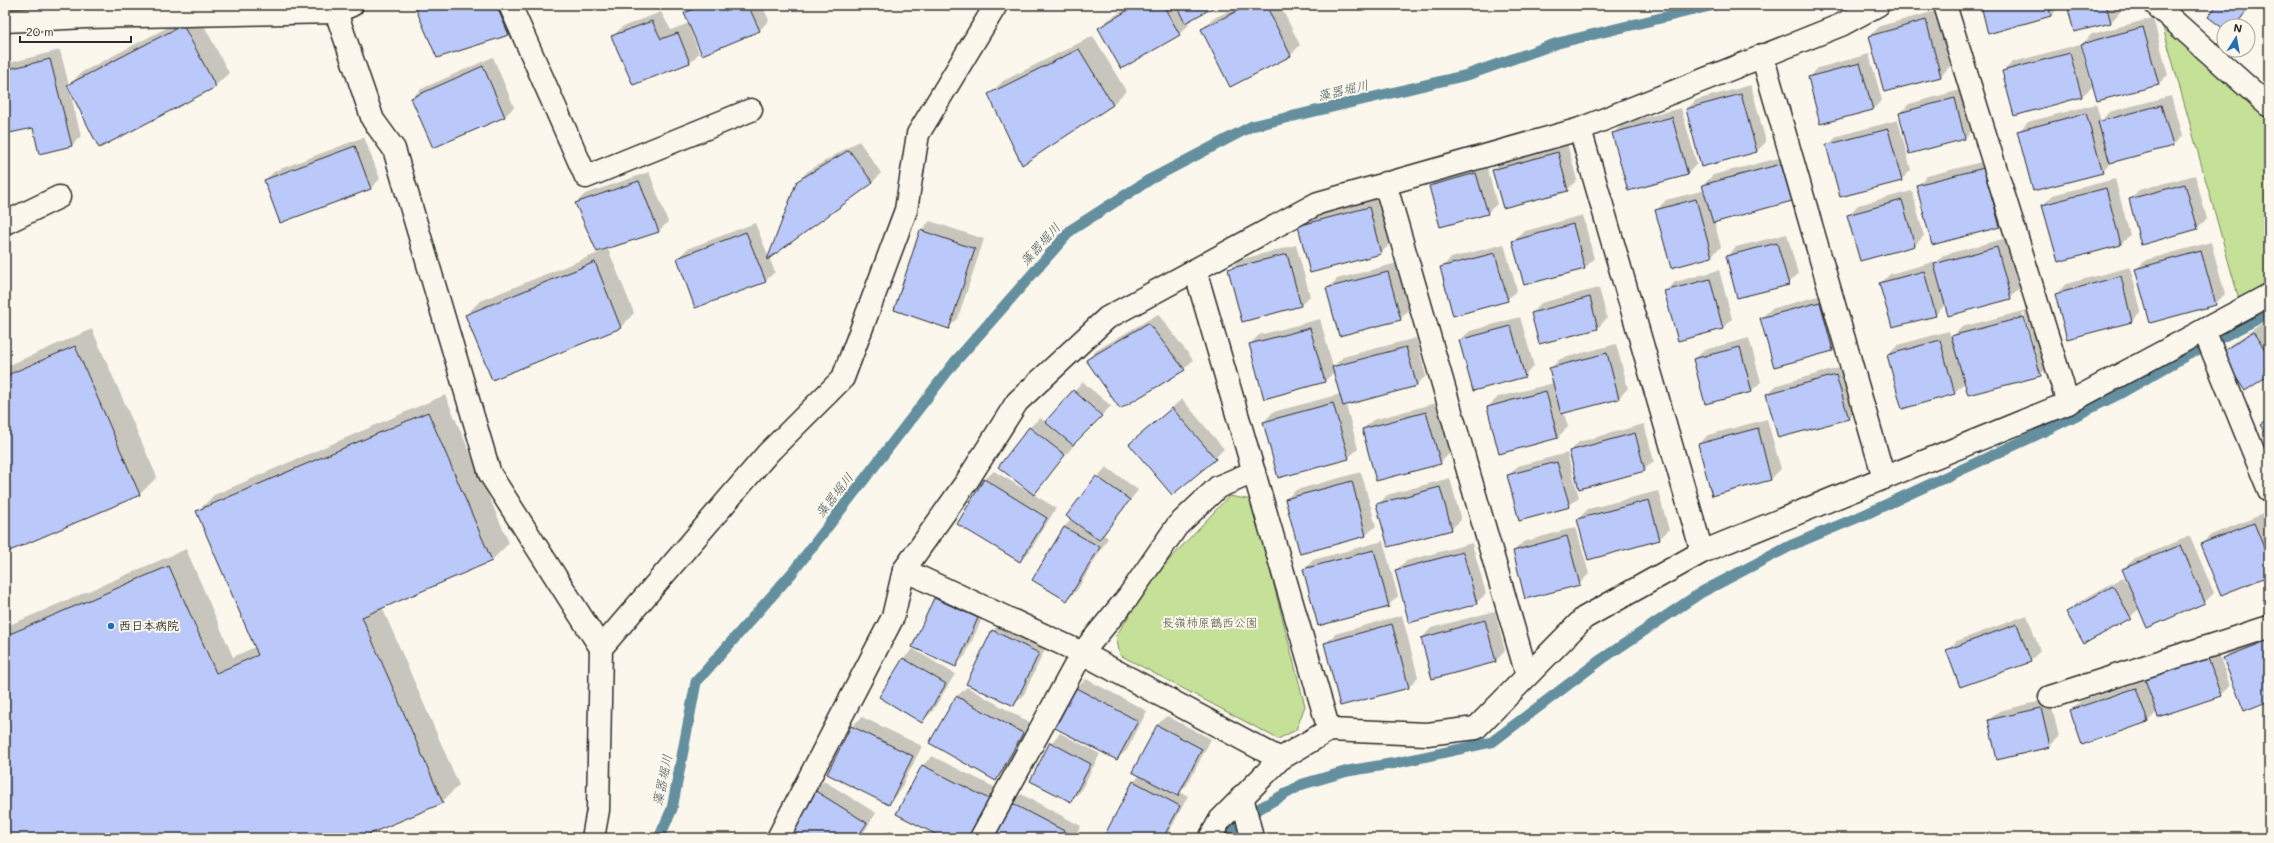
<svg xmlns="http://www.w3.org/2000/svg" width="2274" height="843" viewBox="0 0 2274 843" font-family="Mali,'Klee One',sans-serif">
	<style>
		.green { fill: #c5e097; stroke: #788661 }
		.shadow { fill: #0003; fill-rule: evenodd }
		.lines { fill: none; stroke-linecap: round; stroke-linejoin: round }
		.stream { stroke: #638f9e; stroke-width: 11 }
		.building { fill: #bac9f9; stroke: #2b2b2b }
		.minor-casing { stroke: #2b2b2b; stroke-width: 25 }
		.minor { stroke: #fbf7ec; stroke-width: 22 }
		.poi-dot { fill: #1f6fb2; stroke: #fbf7ec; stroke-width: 1.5 }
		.labels { text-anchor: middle; stroke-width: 4; stroke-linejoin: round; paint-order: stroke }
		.park-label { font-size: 12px; fill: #525846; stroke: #fbf7ec }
		.poi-label { font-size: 12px; font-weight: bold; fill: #2b2b2b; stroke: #fbf7ec; text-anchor: start }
		.water-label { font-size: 13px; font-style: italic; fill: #42555b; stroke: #fbf7ec }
	</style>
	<rect width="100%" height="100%" fill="#fbf7ec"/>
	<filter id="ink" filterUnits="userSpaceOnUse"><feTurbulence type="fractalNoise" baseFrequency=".025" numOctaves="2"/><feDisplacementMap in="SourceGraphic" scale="8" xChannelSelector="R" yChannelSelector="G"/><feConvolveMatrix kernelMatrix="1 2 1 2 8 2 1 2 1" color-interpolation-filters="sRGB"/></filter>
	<g filter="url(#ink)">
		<!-- green -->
		<g class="green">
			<polygon points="2157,6 2269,106 2269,295 2242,310"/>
			<polygon points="1229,496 1252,500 1305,706 1296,730 1278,739 1120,655 1116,636 1156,574"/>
		</g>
		<!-- shadow -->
		<g class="shadow">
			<polygon points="415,5 509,5 518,25 508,34"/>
			<polygon points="693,5 762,5 769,20 760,30 703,54 691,28 690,29 699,53 690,63 613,36 622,27 661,12 671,30 689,23 685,13"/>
			<polygon points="1132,5 1216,5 1187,21 1189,25 1179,34 1099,28 1109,19"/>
			<polygon points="1241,5 1280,5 1300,45 1291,55 1231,86 1202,29 1212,19"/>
			<polygon points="1982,5 2060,5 2060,6 2051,16"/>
			<polygon points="2068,5 2118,5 2120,12 2111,22"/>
			<polygon points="2218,5 2252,5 2235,26 2224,27"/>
			<polygon points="1936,11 1950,66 1941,76 1870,36 1880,26"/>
			<polygon points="197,12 229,73 215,86 70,91 81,136 72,145 33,127 5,133 5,64 60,50 69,85 82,72"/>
			<polygon points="2153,18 2168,75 2158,84 2082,44 2092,34"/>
			<polygon points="1093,36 1126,91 1112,105 989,95 1003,81"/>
			<polygon points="2080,44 2092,87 2082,96 2015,114 2003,71 2013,62"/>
			<polygon points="1869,54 1882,100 1873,109 1809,78 1818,68"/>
			<polygon points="493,57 514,107 505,116 434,147 412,98 421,89"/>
			<polygon points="1751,85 1766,142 1756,152 1687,109 1696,100"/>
			<polygon points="1964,89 1974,128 1965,138 1910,153 1900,114 1909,104"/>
			<polygon points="2171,96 2182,136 2172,146 2112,162 2102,172 2018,132 2028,122 2096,104 2101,121 2109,112"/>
			<polygon points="1681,108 1697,164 1687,174 1614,133 1623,123"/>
			<polygon points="1898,120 1911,170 1901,180 1828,146 1837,136"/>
			<polygon points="364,137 380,179 371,188 265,180 275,171"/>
			<polygon points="859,141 881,173 872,183 798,181 808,171"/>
			<polygon points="1567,143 1577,180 1567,190 1493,170 1503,160"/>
			<polygon points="1791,155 1801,191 1791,200 1714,221 1721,247 1711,256 1657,210 1666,200 1705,190 1703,185 1713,175"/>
			<polygon points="1993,159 2009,217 1999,226 1917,186 1927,176"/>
			<polygon points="1486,164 1497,204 1487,213 1430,186 1440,176"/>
			<polygon points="649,172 668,222 658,232 576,203 585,194"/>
			<polygon points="2195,175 2207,219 2197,228 2130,199 2139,190"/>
			<polygon points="2115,179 2130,235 2121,244 2043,205 2053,195"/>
			<polygon points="1912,191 1924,236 1915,245 1849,215 1858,205"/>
			<polygon points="1378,198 1391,243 1381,253 1311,272 1299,227 1308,217"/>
			<polygon points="1583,215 1594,259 1585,268 1524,284 1513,241 1522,232"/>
			<polygon points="930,221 984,239 958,318 949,327 921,231"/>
			<polygon points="755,223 775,272 765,281 678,258 687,249"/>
			<polygon points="1787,234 1798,274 1788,284 1727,256 1736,247"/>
			<polygon points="2006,238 2020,288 2010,298 1946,304 1935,315 1880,284 1890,274 1933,262 1934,265 1944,255"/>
			<polygon points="2211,242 2225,294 2215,304 2136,269 2146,260"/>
			<polygon points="1504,244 1517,290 1507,300 1441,268 1451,258"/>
			<polygon points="1296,245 1310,296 1301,305 1229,270 1239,260"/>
			<polygon points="608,249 634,313 621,327 466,315 480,301"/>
			<polygon points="1397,263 1410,309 1400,319 1327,289 1337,279"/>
			<polygon points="2130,267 2141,311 2132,321 2068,338 2056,294 2066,284"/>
			<polygon points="1719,270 1732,319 1723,328 1665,292 1675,282"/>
			<polygon points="1599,288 1607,318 1598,328 1532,313 1541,303"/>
			<polygon points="1829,293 1842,341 1833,350 1761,318 1771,309"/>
			<path d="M2034,308l16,57 -10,10 -75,7 -11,11 -66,-38 10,-10 51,-14 2,7 11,-11zM2024,312l16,58h-2l-16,-57z"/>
			<polygon points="1158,314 1193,360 1184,369 1087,360 1097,350"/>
			<polygon points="1520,317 1534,366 1524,376 1460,340 1470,331"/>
			<polygon points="1320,319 1333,367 1343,357 1416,338 1426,376 1416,385 1346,405 1358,449 1348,458 1264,422 1273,412 1341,394 1335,371 1325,381 1250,344 1259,335"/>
			<polygon points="2263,323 2269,333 2269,374 2221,353 2231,344"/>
			<polygon points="92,329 157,477 140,494 5,552 5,367"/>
			<polygon points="1749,338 1761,382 1751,391 1694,360 1704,350"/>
			<polygon points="1616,344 1628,388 1619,398 1564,413 1568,427 1558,437 1500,453 1488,407 1498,397 1554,383 1550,369 1560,359"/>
			<polygon points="1846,366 1858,409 1848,418 1767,394 1777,385"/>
			<polygon points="1083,382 1111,406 1073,444 1074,445 1033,494 1056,508 1030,551 1020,561 984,480 994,471 1029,492 999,467 1030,427 1040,418 1046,422"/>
			<polygon points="445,395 509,543 492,560 382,607 459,785 442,802 358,838 5,838 5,627 186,549 233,657 255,647 197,512 214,495"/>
			<polygon points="1182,399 1224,449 1215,458 1130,444"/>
			<polygon points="1436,403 1450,453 1440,463 1363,429 1373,420"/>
			<polygon points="1767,419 1781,469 1771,479 1713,495 1699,444 1708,435"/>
			<polygon points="1644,424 1654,461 1644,470 1570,451 1579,442"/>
			<polygon points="1567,453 1579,497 1569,506 1508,476 1518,466"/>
			<polygon points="1106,467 1138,490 1104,535 1108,538 1077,590 1067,600 1033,580 1064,527 1072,519 1067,515"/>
			<polygon points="1361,472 1376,526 1366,535 1300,553 1286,499 1296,490"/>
			<polygon points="1450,478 1461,520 1451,529 1378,505 1387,495"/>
			<polygon points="1658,491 1669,530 1659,539 1578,519 1588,509"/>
			<polygon points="2263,514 2269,528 2269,575 2201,544 2211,535"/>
			<polygon points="1576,527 1589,574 1579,584 1514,551 1523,542"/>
			<polygon points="2190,536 2214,593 2204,603 2140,608 2130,617 2067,613 2077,603 2123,577 2133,592 2123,569 2133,560"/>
			<polygon points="1383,541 1398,596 1388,606 1304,570 1313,560"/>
			<polygon points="1472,543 1486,594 1476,603 1396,570 1406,561"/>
			<polygon points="945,589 987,608 965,656 955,666 935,599"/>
			<polygon points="1495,611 1505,651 1496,661 1433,677 1422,638 1431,628"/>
			<polygon points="1402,615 1418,677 1409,687 1341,704 1325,644 1335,634"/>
			<polygon points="2027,615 2040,651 2030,661 1947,650 1957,641"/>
			<polygon points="1002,621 1048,643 1023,696 1014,705 993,631"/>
			<polygon points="2269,635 2269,700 2224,658 2234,649"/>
			<polygon points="913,649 955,674 932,712 922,721 903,659"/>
			<polygon points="2217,649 2230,686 2220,695 2157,712 2148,721 2071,710 2081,701 2146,680 2156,670"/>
			<polygon points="1086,679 1147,711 1127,750 1117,759 1056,728 1077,688"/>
			<polygon points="967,687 1032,724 1005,770 995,780 931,742 957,696"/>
			<polygon points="2050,699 2059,737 2050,746 1989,720 1999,711"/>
			<polygon points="1167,716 1211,739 1187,785 1180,792 1188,796 1166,838 1104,838 1134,782 1140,775 1157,725"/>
			<polygon points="862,717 922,746 898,794 889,804 829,774 852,726"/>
			<polygon points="1060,733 1100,754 1080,792 1070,801 1051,743"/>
			<polygon points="932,756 998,789 972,838 945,838 923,765"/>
			<polygon points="824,781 876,813 860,838 802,838 814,791"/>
			<polygon points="1021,794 1081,826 1074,838 994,838 1012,804"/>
			<polygon points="890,830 905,838 881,838"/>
		</g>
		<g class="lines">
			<!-- stream -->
			<g class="stream">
				<polyline points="659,838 672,809 696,682 792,573 954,363 1071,230 1149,180 1252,126 1467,75 1558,43 1714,5"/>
				<polyline points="1227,838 1237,821 1303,784 1348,771 1396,763 1492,742 1602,659 1702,592 1792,545 1866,514 2034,436 2121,393 2187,355 2269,313"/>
			</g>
		</g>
		<!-- building -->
		<g class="building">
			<polygon points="414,5 496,5 509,35 437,58"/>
			<polygon points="704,5 748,5 760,31 702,55 684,13"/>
			<polygon points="1137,5 1163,5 1180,35 1121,69 1098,28"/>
			<polygon points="1176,5 1218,5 1185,23"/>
			<polygon points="1249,5 1266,5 1291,56 1230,87 1201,29"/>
			<polygon points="1981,5 2048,5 2051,16 1988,34"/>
			<polygon points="2067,5 2106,5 2111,23 2074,32"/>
			<polygon points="2217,5 2251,5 2235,26 2224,26 2224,29 2208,17"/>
			<polygon points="1926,20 1941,77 1884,92 1869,36"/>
			<polygon points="652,21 661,39 678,33 690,63 633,85 611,36"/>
			<polygon points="183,25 216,87 99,148 67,85"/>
			<polygon points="2143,27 2159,85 2097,101 2081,44"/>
			<polygon points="1079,49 1113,105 1022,165 988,94"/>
			<polygon points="2070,53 2082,97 2014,116 2002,71"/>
			<polygon points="50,59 72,146 39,154 33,128 5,134 5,70"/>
			<polygon points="1860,63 1873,110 1820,124 1808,77"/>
			<polygon points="483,66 505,117 433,148 411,98"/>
			<polygon points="1741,94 1757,152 1701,167 1686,109"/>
			<polygon points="1955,98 1965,139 1909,154 1899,113"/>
			<polygon points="2161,105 2173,146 2110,163 2098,122"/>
			<polygon points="2086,113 2103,173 2033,191 2017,131"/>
			<polygon points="1672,117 1688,175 1628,191 1612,133"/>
			<polygon points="1888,129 1902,181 1840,197 1826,145"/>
			<polygon points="355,146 371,189 280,223 264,180"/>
			<polygon points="849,150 873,183 767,260 797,181"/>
			<polygon points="1558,152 1568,191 1503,208 1492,170"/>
			<polygon points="1781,164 1792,201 1713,223 1702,185"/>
			<polygon points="1984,168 2000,227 1932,245 1916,185"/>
			<polygon points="1476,173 1488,214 1440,227 1429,186"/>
			<polygon points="639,181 659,232 597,252 575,203"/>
			<polygon points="2185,184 2198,229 2141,245 2129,199"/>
			<polygon points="2106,188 2121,245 2058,262 2042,205"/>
			<polygon points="1696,199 1712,257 1671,268 1655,210"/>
			<polygon points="1902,200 1915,246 1860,261 1847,215"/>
			<polygon points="1369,207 1381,254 1310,273 1298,226"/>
			<polygon points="1573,224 1585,269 1524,285 1512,241"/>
			<polygon points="920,230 975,249 949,329 894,310"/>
			<polygon points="746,232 766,282 695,308 677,258"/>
			<polygon points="1777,243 1789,285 1737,298 1726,256"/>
			<polygon points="1997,247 2011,299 1948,316 1934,264"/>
			<polygon points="2201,251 2216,305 2150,323 2135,269"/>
			<polygon points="1495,253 1508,301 1453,316 1440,267"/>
			<polygon points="1287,254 1301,306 1242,322 1228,269"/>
			<polygon points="595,262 621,328 492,380 465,315"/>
			<polygon points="1924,271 1936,316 1892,327 1879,283"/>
			<polygon points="1388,272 1401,320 1339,336 1326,288"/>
			<polygon points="2121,276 2132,322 2067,339 2055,294"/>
			<polygon points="1710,279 1723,329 1678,341 1664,291"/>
			<polygon points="1590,297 1598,329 1539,344 1531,313"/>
			<polygon points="1820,302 1833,351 1774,367 1760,318"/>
			<polygon points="2024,317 2041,376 1968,395 1951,336"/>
			<polygon points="1148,323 1185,370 1120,409 1086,360"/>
			<polygon points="1511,326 1525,377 1473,391 1459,340"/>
			<polygon points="1310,328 1325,382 1264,399 1249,344"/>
			<polygon points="2253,332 2269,356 2269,375 2245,391 2220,353"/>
			<polygon points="1940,340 1955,394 1902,409 1887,355"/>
			<polygon points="75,346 140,495 5,553 5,376"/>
			<polygon points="1406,347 1417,386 1343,406 1332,367"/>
			<polygon points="1740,347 1752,392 1705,404 1693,359"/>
			<polygon points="1607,353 1619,399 1561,414 1549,368"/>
			<polygon points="1836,375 1849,419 1778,438 1766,394"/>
			<polygon points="1073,390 1102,416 1073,445 1045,422"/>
			<polygon points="1546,391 1558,438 1499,454 1487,407"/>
			<polygon points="1333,403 1349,459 1278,478 1263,422"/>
			<polygon points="1172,408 1216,459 1172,495 1129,444"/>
			<polygon points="428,412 492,561 362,617 443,803 360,838 5,838 5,636 169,566 216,673 258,655 196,511"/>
			<polygon points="1426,412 1441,464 1376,481 1362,429"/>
			<polygon points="2269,419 2269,438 2260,425"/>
			<polygon points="1029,427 1065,455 1034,495 998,467"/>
			<polygon points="1758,428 1771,480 1712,496 1698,444"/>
			<polygon points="1635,433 1645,471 1579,489 1569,451"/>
			<polygon points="1557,462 1570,507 1519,521 1507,475"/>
			<polygon points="1096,476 1130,500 1099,540 1066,516"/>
			<polygon points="984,479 1047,518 1020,562 957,524"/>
			<polygon points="1352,481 1366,536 1300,554 1285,499"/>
			<polygon points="1440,487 1452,530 1388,547 1376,504"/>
			<polygon points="1649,500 1660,540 1588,560 1577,519"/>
			<polygon points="2254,523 2269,560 2269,576 2221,595 2200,544"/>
			<polygon points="1064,527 1100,547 1067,601 1032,580"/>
			<polygon points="1567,536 1580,585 1525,599 1513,551"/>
			<polygon points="2181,545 2205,603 2147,628 2122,569"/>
			<polygon points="1374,550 1389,607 1318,626 1303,569"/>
			<polygon points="1463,552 1477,604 1409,623 1395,570"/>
			<polygon points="2113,586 2131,618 2084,644 2066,612"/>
			<polygon points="934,598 978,618 956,667 912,647"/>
			<polygon points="1485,620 1496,662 1432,679 1421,638"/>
			<polygon points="1392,624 1409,688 1340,706 1324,643"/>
			<polygon points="2017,624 2031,662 1960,687 1946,650"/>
			<polygon points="992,630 1039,653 1014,706 966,684"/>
			<polygon points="2269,640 2269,701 2244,711 2223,658"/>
			<polygon points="903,658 946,684 922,723 879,697"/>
			<polygon points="2208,658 2221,696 2158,717 2145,679"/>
			<polygon points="1076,688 1138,721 1117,760 1055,728"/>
			<polygon points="2136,688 2148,722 2082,745 2070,710"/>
			<polygon points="956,696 1023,733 996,781 929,743"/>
			<polygon points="2041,708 2050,747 1997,760 1988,720"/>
			<polygon points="1157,725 1202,749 1178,796 1132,772"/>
			<polygon points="851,726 913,756 889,805 827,774"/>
			<polygon points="1050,742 1091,764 1071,802 1030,781"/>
			<polygon points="922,765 989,799 969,838 943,838 896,814"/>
			<polygon points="1133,781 1180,806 1163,838 1103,838"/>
			<polygon points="814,790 867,823 857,838 800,838 788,831"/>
			<polygon points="1011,803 1072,835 1070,838 993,838"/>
		</g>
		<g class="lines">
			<!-- minor casing -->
			<g class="minor-casing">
				<g id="minor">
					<polyline points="510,5 586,177 751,110"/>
					<polyline points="1945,5 2068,403"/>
					<polyline points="2156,5 2269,106"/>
					<polyline points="336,12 373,120 394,149 490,474 601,648"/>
					<polyline points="5,21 86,17 336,12 352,5"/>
					<polyline points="1762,55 1884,478"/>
					<polyline points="1580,129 1702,552"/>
					<polyline points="1385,183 1527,675"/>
					<polyline points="5,223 59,197"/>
					<polyline points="1195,270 1329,730"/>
					<polyline points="2204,330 2269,490"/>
					<polyline points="904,570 1082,653 1280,759"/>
					<polyline points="2050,697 2269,627"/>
					<polyline points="1242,796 1252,838"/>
					<polyline points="593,838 598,810 601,648 768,453 843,378 906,210 918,134 996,5"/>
					<polyline points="778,838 893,617 904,570 967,481 1017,402 1107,318 1318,203 1580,129 1841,25 1878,5"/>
					<polyline points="981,838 1082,653 1128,597 1177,526 1218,487 1254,472"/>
					<polyline points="1210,838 1220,820 1280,759 1329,730 1427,734 1476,728 1584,618 1702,552 2068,403 2269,295"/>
				</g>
			</g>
			<!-- minor -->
			<use href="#minor" class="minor"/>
		</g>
	</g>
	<!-- markers -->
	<circle class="poi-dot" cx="111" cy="626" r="4"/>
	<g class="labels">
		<!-- park labels -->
		<g class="park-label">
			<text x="1210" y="627">長嶺柿原鶴西公園</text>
		</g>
		<!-- poi labels -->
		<g class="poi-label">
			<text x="119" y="630">西日本病院</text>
		</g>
		<!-- water labels -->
		<g class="water-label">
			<text transform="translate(1343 90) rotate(-13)" y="5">藻器堀川</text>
			<text transform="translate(1040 244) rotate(-48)" y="5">藻器堀川</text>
			<text transform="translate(834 495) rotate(-52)" y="5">藻器堀川</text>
			<text transform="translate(662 780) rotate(-78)" y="5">藻器堀川</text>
		</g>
	</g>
	<!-- margin -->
	<rect width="2274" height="843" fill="none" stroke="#fbf7ec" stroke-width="20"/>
	<rect x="10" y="10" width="2254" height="823" fill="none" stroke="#2b2b2b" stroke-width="1.5" filter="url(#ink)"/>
	<!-- north arrow -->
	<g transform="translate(2236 38) rotate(11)"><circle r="19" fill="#fbf7ec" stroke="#a8a59f"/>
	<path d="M0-3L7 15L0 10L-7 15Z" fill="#1f6fb2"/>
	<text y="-6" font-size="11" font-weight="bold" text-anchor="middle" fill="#2b2b2b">N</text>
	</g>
	<!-- scale -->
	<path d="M20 36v6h111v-6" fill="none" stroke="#2b2b2b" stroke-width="2"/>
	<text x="26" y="36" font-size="12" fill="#2b2b2b" stroke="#fbf7ec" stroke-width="3" paint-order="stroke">20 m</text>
</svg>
